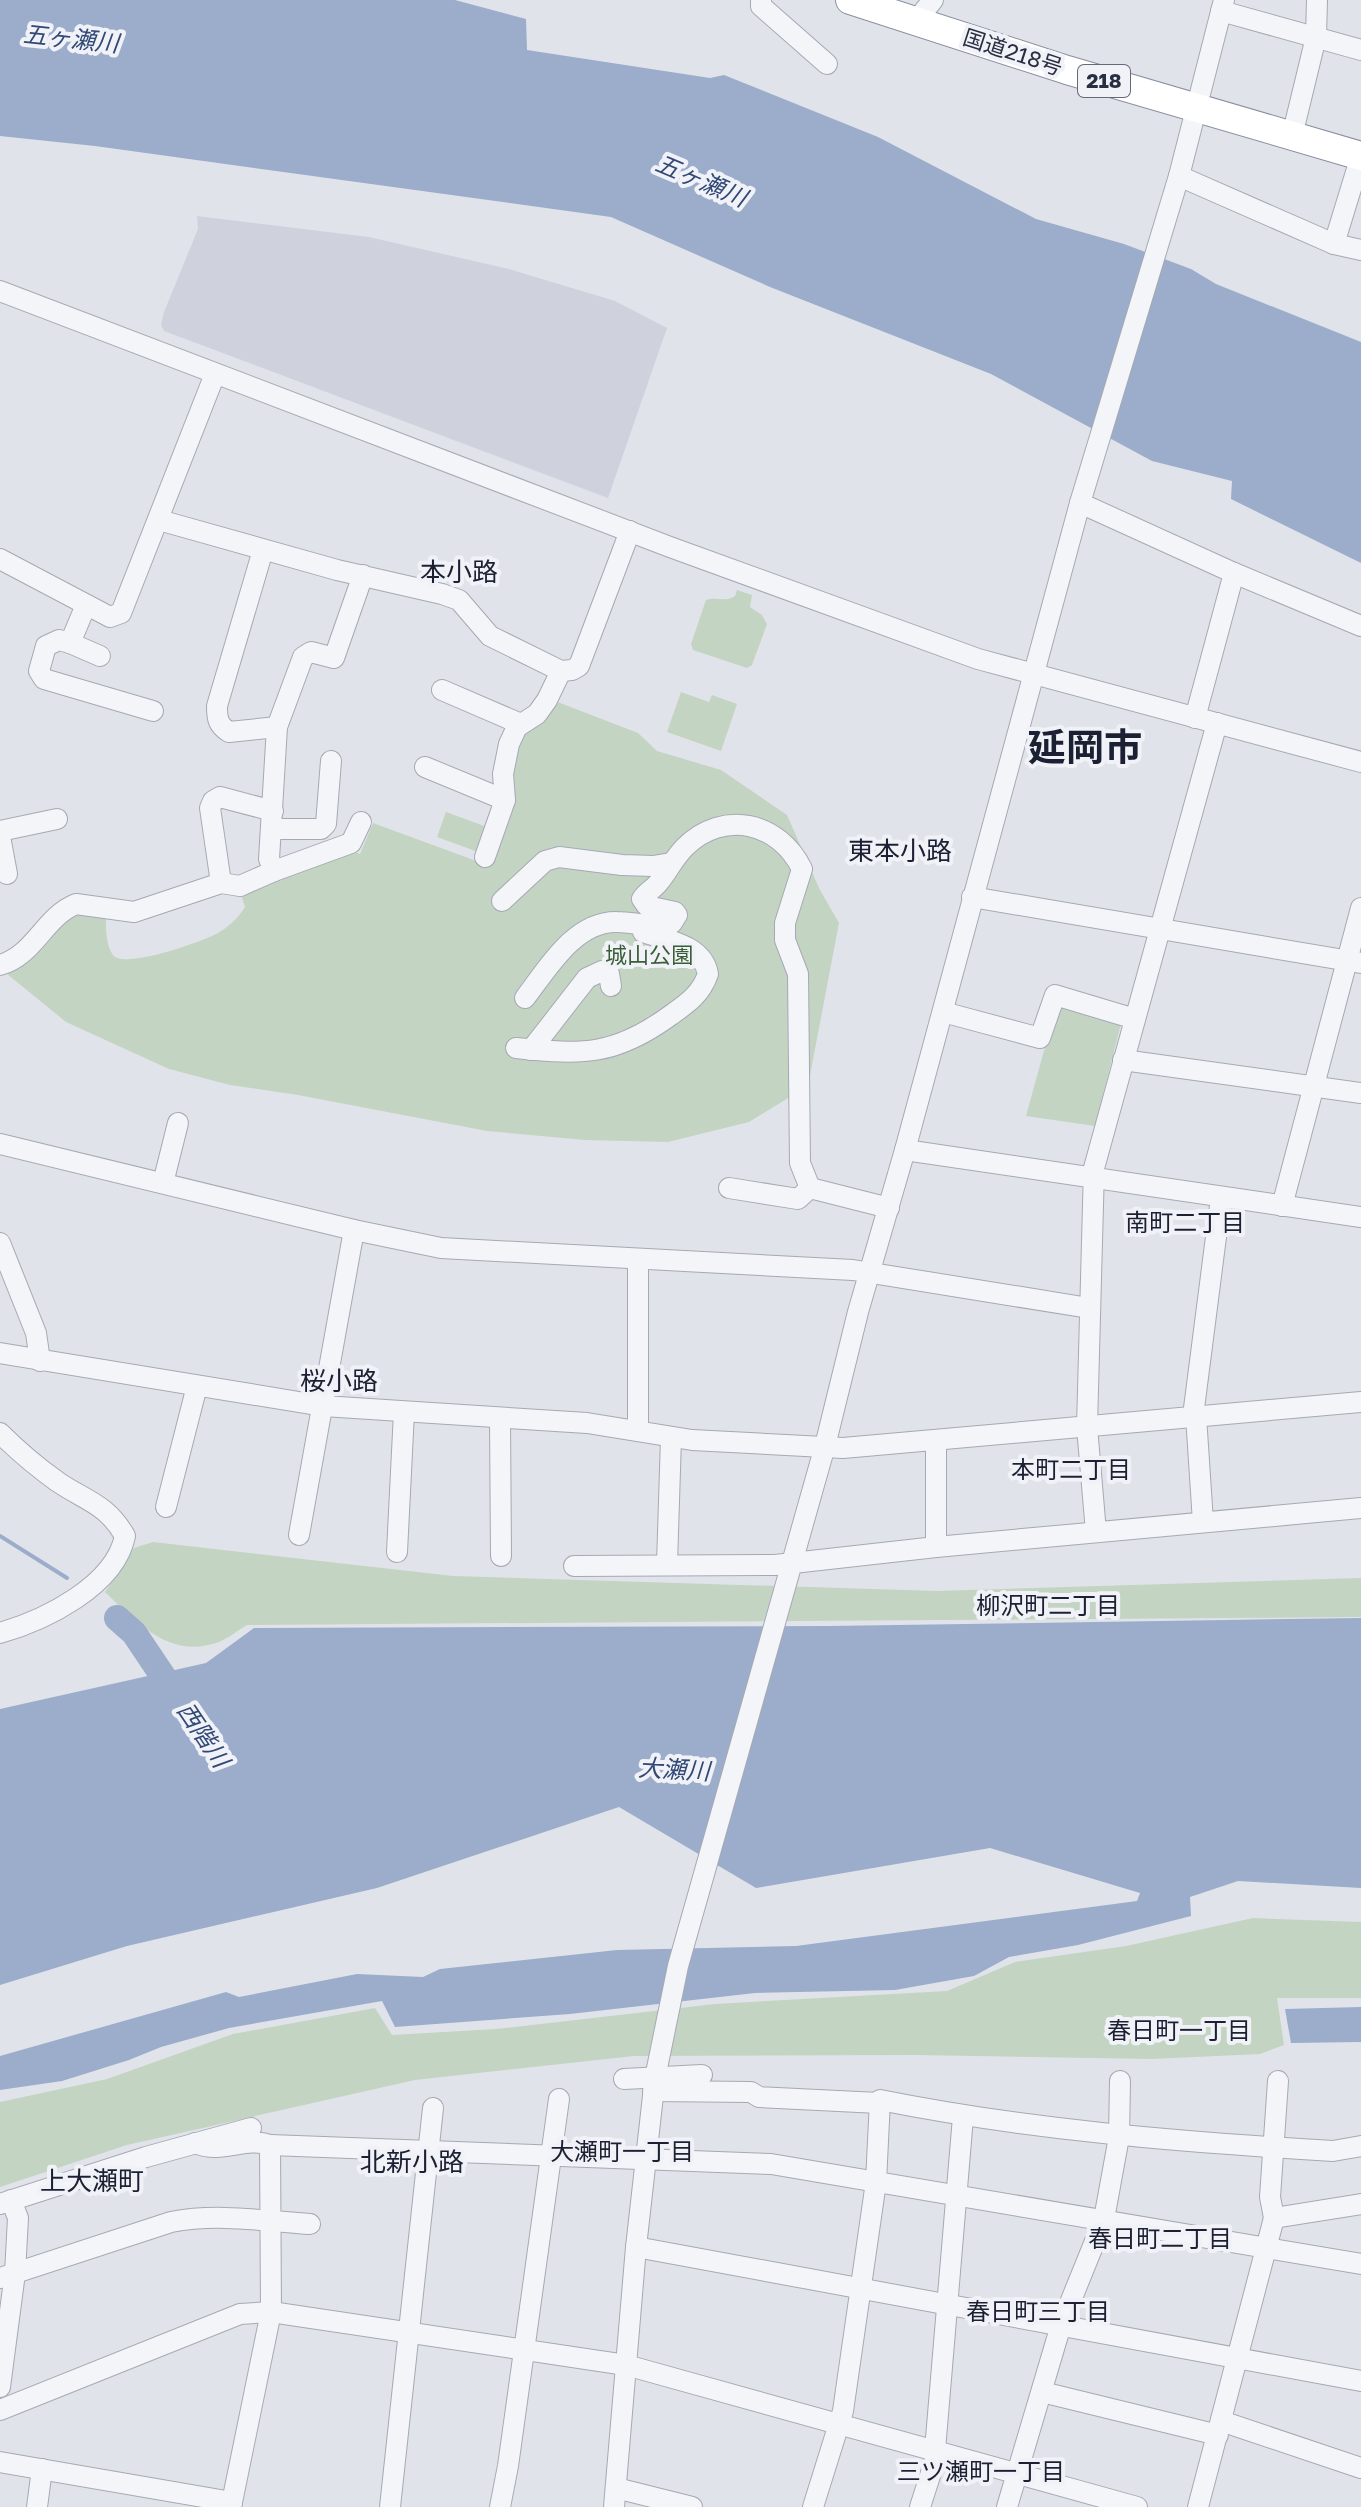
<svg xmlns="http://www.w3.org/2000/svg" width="1361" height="2507" viewBox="0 0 1361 2507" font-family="'Golos Text','Noto Sans JP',sans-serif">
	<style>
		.built { fill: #cfd2dc }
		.green { fill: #c4d4c2 }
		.water { fill: #9badca }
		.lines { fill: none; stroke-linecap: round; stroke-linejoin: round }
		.stream { stroke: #9badca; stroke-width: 4 }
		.river { stroke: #9badca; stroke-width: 26 }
		.minor-casing { stroke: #a6a9b4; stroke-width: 22 }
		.highway-casing { stroke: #888fa1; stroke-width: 30 }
		.minor { stroke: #f4f5f8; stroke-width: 20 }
		.highway { stroke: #fff; stroke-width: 28 }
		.labels { text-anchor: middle; stroke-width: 8; stroke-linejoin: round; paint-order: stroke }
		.shield { fill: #f0f2f7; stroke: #656a78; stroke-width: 2 }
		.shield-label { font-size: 20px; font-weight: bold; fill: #292f42 }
		.street-label { font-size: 22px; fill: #292f42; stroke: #f0f2f7 }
		.park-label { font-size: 22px; fill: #395d36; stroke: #f0f2f7 }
		.water-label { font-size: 24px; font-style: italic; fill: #324976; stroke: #f0f2f7 }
		.neighbourhood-label { font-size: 24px; fill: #1b2032; stroke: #f0f2f7 }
		.quarter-label { font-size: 26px; fill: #1b2032; stroke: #f0f2f7 }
		.town-label { font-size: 38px; font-weight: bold; fill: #1b2032; stroke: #f0f2f7 }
	</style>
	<rect width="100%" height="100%" fill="#e1e3ea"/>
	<!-- built -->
	<polygon class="built" points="197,216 369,237 509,269 615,301 667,328 608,498 164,331 161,325 164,312 198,229"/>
	<!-- green -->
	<g class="green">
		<path d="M737,590l15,5 -2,12 12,8 5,9 -15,41 -5,3 -54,-18 -2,-6 15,-44c11,-4 18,3 29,-4z"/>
		<polygon points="681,692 709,702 712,695 737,704 721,751 667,732"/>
		<path d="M555,701l83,32 19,18 64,19 66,45 33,75 19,33 -31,163 -59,36 -81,20 -83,-2 -98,-9 -189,-36 -68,-10 -61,-16 -103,-47 -65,-53 68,-59 37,3c0,12 -1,31 7,42 11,15 91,-14 105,-22 12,-7 20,-15 27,-26l-5,-16 108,-42 12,5 13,-31 117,43 20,-53 2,-66z"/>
		<polygon points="446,812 487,827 478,852 437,837"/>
		<polygon points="1061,1003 1122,1020 1095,1126 1026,1116 1048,1036"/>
		<path d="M153,1542l300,34 484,15 424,-13v39l-1114,8c-9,5 -18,13 -28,17 -49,18 -82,-19 -114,-50l29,-44z"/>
		<polygon points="1253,1918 1361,1922 1361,1998 1277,1998 1284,2045 1260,2054 1152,2059 916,2055 634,2056 415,2080 127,2145 0,2187 0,2102 107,2079 233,2034 375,2008 392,2035 496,2029 715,2004 947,1991 1015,1962 1126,1946"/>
	</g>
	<!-- water -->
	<g class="water">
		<polygon points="0,0 455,0 526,19 527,50 710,78 724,75 878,137 1036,219 1124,244 1191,269 1216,284 1361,342 1361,563 1231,499 1232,481 1152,461 991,374 770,287 611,217 95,146 0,136"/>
		<polygon points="1361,1618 1361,1888 1238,1881 1190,1897 1191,1916 1078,1945 1009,1957 974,1976 895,1990 755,1993 570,2014 395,2027 382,2001 229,2028 161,2047 129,2060 62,2081 0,2090 0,2056 226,1992 239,1997 357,1974 423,1977 440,1969 617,1950 796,1946 1137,1901 1140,1893 990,1848 756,1888 619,1807 377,1888 127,1946 0,1985 0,1709 206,1663 254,1628 828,1626"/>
		<polygon points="1361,2007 1361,2042 1291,2043 1285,2009"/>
	</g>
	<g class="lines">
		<!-- stream -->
		<polyline class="stream" points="0,1536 67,1578"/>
		<!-- river -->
		<polyline class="river" points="117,1618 134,1633 181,1703"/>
		<!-- minor casing -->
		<g class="minor-casing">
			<g id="minor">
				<polyline points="761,0 761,6 827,64"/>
				<polyline points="1221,11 1361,50"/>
				<polyline points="916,21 933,0"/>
				<polyline points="1292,136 1316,37 1317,0"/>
				<polyline points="1179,176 1334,244 1361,250"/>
				<polyline points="1334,244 1361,156"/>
				<polyline points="0,291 670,547 978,659 1361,762"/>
				<polyline points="1080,503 1234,573 1361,626"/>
				<polyline points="159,520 337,570 442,594 459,600 490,636 561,671 572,670 579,666 630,531"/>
				<path d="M263,550l-46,156c0,13 1,19 12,26l48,-5"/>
				<polyline points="0,559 110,617 121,613 215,374"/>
				<polyline points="86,605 70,643 59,640 46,646 39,671 44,679 153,711"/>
				<polyline points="70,643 100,656"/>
				<polyline points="442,690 521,724"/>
				<polyline points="1195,718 1234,573"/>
				<polyline points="425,767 505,800"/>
				<polyline points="271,829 321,829 326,824 331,761"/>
				<polyline points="0,831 57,819"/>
				<polyline points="0,836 7,874"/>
				<polyline points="485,857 505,800 503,774 509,744 517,727 537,714 547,700 561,671"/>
				<polyline points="274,871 351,843 361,822"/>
				<polyline points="221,883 210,808 213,801 220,797 273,811"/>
				<polyline points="972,897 1361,963"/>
				<polyline points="502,901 545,861 559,857 622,865 653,866 671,863"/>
				<path d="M0,965c35,-10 44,-48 76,-61l58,8 87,-29 19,3 34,-15 -5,-12 8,-132 26,-70 8,-5 23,6 29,-83"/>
				<path d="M525,998c23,-30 50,-77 92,-76 19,0 37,7 55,1l5,-8 -2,-3 -28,-6 -5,-7c4,-7 12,-10 17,-17 9,-11 15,-24 26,-35 39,-38 94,-25 117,22l-17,54v17l13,34 2,189 10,25 79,20"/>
				<polyline points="943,1012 1040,1038 1055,995 1135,1019"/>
				<path d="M516,1048c67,7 99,8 155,-33 17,-12 30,-21 37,-41 -5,-29 -41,-34 -65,-42"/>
				<polyline points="531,1050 587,978 602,971 609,974 611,986"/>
				<polyline points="1123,1060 1361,1093"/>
				<polyline points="0,1144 354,1230 441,1248 853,1270 1089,1308"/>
				<polyline points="905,1150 1361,1217"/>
				<polyline points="163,1183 178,1123"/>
				<polyline points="729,1188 798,1199 810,1188"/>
				<polyline points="1282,1206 1361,908"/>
				<polyline points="0,1243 36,1333 40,1361"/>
				<polyline points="0,1353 323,1406 587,1423 692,1440 843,1448 1361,1402"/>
				<polyline points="1193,1416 1221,1198"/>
				<polyline points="1196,1416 1203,1522"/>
				<polyline points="500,1419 501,1556"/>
				<polyline points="638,1431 638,1260"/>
				<path d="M0,1433c18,18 37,34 58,49 28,19 49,22 67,54 -10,50 -80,84 -125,97"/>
				<polyline points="936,1442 936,1547"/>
				<polyline points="166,1507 197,1386"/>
				<polyline points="1096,1532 1087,1427 1094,1168 1217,723"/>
				<polyline points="299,1535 354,1230"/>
				<polyline points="397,1552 404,1412"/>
				<polyline points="667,1564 671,1438"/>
				<polyline points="574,1566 775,1565 936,1547 1361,1508"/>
				<polyline points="624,2079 702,2075"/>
				<polyline points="653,2091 751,2092 759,2097 879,2103"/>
				<path d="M195,2143c28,12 49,-7 75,2l1,167 -40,195"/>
				<polyline points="270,2145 771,2164 1361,2264"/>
				<polyline points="0,2204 146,2157 251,2128"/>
				<polyline points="1274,2218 1270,2197 1278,2081"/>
				<polyline points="636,2247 1361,2381"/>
				<path d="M0,2278l171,-56c46,-9 93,-1 139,2"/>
				<polyline points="0,2387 15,2273 18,2218 11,2200"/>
				<polyline points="1042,2392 1218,2435"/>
				<polyline points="0,2410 240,2314 271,2312 626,2365 1137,2507"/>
				<polyline points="1221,2421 1361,2468"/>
				<polyline points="935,2450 963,2117"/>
				<polyline points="0,2462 232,2502"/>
				<polyline points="616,2488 692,2507"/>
				<polyline points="37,2507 42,2469"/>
				<polyline points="390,2507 433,2108"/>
				<polyline points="500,2507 508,2466 559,2099"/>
				<polyline points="614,2507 636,2247 655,2078 678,1966 825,1446 858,1312 905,1150 1080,503 1179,176 1224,0"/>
				<path d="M813,2507l30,-96 33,-229 4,-82c150,30 301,42 453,51l28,-5"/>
				<polyline points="920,2507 938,2451"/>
				<polyline points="1007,2507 1061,2325 1104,2219 1119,2137 1120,2081"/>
				<polyline points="1198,2507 1274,2218 1361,2204"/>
			</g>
		</g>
		<!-- highway casing -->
		<g class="highway-casing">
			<polyline id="highway" points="850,0 1067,70 1361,156"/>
		</g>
		<!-- minor -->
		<use href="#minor" class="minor"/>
		<!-- highway -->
		<use href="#highway" class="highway"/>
	</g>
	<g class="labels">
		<!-- shield labels -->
		<rect class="shield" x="1078" y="65" width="52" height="32" rx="6"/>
		<g class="shield-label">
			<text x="1104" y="88">218</text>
		</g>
		<!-- street labels -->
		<g class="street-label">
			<text transform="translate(1013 52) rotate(18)" y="8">国道218号</text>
		</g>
		<!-- park labels -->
		<g class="park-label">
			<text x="649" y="963">城山公園</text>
		</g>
		<!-- water labels -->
		<g class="water-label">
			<text transform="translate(71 39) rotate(6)" y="8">五ヶ瀬川</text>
			<text transform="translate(701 181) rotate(23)" y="8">五ヶ瀬川</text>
			<text transform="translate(203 1735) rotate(56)" y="8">西階川</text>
			<text transform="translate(674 1770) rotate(3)" y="8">大瀬川</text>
		</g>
		<!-- neighbourhood labels -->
		<g class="neighbourhood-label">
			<text x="1185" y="1231">南町二丁目</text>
			<text x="1071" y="1478">本町二丁目</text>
			<text x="1048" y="1614">柳沢町二丁目</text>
			<text x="1179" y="2039">春日町一丁目</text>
			<text x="622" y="2160">大瀬町一丁目</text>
			<text x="1160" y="2247">春日町二丁目</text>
			<text x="1038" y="2320">春日町三丁目</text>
			<text x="981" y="2480">三ツ瀬町一丁目</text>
		</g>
		<!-- quarter labels -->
		<g class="quarter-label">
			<text x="459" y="581">本小路</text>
			<text x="900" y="860">東本小路</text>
			<text x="339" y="1390">桜小路</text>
			<text x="412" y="2171">北新小路</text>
			<text x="92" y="2190">上大瀬町</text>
		</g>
		<!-- town labels -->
		<g class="town-label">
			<text x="1085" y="761">延岡市</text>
		</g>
	</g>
</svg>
